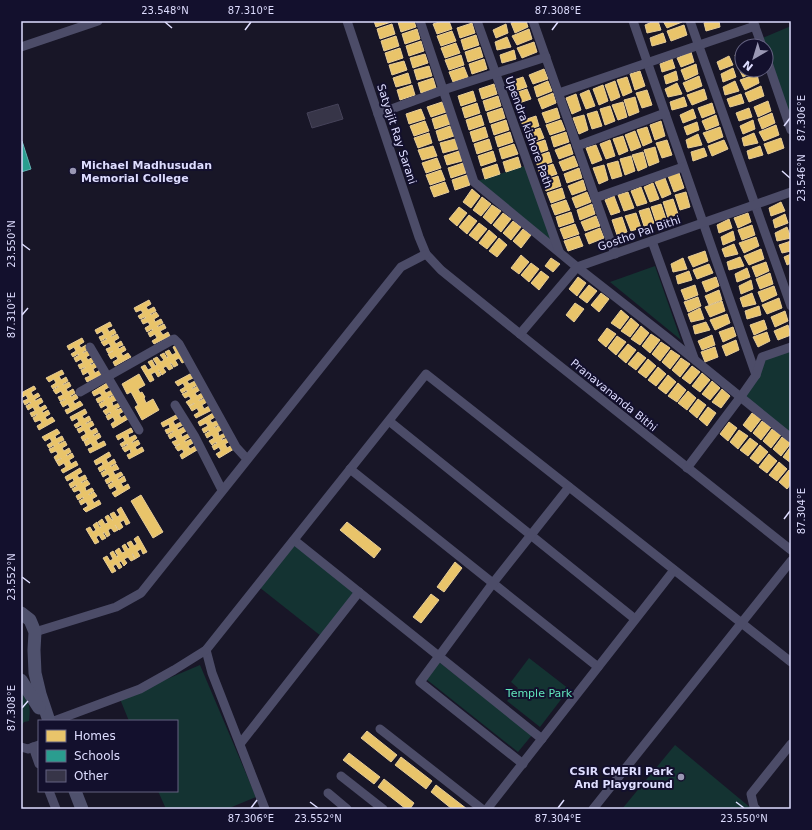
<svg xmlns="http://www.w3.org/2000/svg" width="812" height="830" viewBox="0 0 812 830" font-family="'DejaVu Sans',sans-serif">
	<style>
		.green { fill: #143332 }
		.homes { fill: #e9c46a; stroke: #e6cc97 }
		.schools { fill: #2a9d8f; stroke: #60b0b1 }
		.building { fill: #373548; stroke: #454259 }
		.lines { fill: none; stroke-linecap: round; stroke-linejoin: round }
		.street { stroke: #4c4c68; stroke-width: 9 }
		.secondary { stroke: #4f516d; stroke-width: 13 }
		.ticks { fill: none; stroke: #deddff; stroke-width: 1.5 }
		.poi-dot { fill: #9997b3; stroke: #13102d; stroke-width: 1.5 }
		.labels { text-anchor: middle; stroke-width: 4; stroke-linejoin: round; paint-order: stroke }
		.street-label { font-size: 11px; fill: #deddff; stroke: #13102d }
		.poi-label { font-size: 11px; font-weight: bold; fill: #deddff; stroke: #13102d; text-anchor: start }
		.park-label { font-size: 11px; fill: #61e6bb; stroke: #13102d }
		.neatline { fill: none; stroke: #deddff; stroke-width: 1.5 }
		.ticks-label { font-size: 10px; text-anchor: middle; fill: #deddff }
	</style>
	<rect width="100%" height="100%" fill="#181627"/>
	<!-- green -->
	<g class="green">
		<polygon points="791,26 791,114 787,115 766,57 766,46 760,39"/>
		<polygon points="528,165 555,245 474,182"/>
		<polygon points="655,266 681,340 610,282"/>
		<polygon points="791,348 791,435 742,395 765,356"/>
		<polygon points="294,540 359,592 321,636 259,587"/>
		<polygon points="529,658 569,689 540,727 507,701 518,688 511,682"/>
		<polygon points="439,662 532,735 518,752 426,679"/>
		<polygon points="200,665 256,797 227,809 166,809 158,791 177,791 177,721 129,721 120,699"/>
		<path d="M21,690c8,12 10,16 8,31l-5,1 -2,3z"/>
		<polygon points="675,745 752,809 622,809"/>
	</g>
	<!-- homes -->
	<g class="homes">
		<polygon points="374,21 391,21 391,22 376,27"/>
		<polygon points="401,21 414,21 416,27 401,32 398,22"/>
		<polygon points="442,21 449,21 452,29 437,34 433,24"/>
		<polygon points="516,21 526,21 528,27 515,33 511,23"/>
		<polygon points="654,21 658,21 661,30 647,33 645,25"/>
		<polygon points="663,21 681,21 682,22 667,28"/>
		<polygon points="709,21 719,21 720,27 706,31 704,23"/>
		<polygon points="472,23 475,33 460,38 457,28"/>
		<polygon points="392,24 395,34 380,39 377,29"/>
		<polygon points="506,24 508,33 496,38 493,30"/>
		<polygon points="684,25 687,35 671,41 667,31"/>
		<polygon points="417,29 420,39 405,44 402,34"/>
		<polygon points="529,29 532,39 517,45 512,36"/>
		<polygon points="452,31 456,41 441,46 437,36"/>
		<polygon points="663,33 666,42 652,46 650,38"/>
		<polygon points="476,35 479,45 464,50 461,40"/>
		<polygon points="396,36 399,46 384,51 381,41"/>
		<polygon points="507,37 511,47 497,50 495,42"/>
		<polygon points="421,41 424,51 409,56 406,46"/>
		<polygon points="534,42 537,52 522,58 517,48"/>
		<polygon points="456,43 460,53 445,58 441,48"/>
		<polygon points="480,47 483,57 468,62 465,52"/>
		<polygon points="400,48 403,58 388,63 385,53"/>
		<polygon points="514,50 516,59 502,63 500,55"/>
		<polygon points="691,52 694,62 681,67 677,58"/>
		<polygon points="742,52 742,63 739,65 735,55"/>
		<polygon points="425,54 428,63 413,68 410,58"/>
		<polygon points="461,55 464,65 449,70 445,60"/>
		<polygon points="729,56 733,65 720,70 717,62"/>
		<polygon points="484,59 487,69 472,74 469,64"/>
		<polygon points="672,59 675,68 662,72 660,64"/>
		<polygon points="404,61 407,70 392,75 389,65"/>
		<polygon points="696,64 698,74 685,80 681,70"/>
		<polygon points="429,66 432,76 417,80 414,70"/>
		<polygon points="742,66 742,70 755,70 756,71 743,77 738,67"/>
		<polygon points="464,67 468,77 453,82 449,72"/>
		<polygon points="733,68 736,77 723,82 721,74"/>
		<polygon points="544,69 548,79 533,84 529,75"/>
		<polygon points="640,71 645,86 635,90 630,74"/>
		<polygon points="676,71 678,80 666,84 664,76"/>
		<polygon points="408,73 411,83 396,87 393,78"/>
		<polygon points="757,74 759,83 745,90 740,80"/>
		<polygon points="699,76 702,86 687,92 683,83"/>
		<polygon points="523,77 527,87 512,92 508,82"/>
		<polygon points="627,77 632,92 623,96 617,80"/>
		<polygon points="433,78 436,88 421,93 418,83"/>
		<polygon points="548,81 552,91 537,97 534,87"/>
		<polygon points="615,81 620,97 611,101 605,85"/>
		<polygon points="735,81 739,91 725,95 723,87"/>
		<polygon points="677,83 682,94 668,97 665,89"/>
		<polygon points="494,84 497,94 482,99 479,89"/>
		<polygon points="412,85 415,95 400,100 397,90"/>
		<polygon points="603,85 608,101 599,105 593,89"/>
		<polygon points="761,86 764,96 749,102 745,93"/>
		<polygon points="527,89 531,99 516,104 512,94"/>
		<polygon points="704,89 707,99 692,105 687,95"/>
		<polygon points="589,90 595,106 586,109 580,94"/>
		<polygon points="647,90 652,105 642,108 636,93"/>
		<polygon points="473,91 476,101 461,106 458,96"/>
		<polygon points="553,93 556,103 542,109 538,99"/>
		<polygon points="576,94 581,110 572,114 566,98"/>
		<polygon points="741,94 744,103 730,107 727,99"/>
		<polygon points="498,96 501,106 486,111 483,101"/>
		<polygon points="635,97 639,112 629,116 624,100"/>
		<polygon points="684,97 687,106 672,110 670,102"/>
		<polygon points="768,101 771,111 758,117 754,107"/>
		<polygon points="442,102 446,112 431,117 427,107"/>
		<polygon points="623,102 627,117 618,120 612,105"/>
		<polygon points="477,103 480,113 465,118 462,108"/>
		<polygon points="712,103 715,113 702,118 698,108"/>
		<polygon points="610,106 615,121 605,125 600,109"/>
		<polygon points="502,108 505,118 490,123 487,113"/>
		<polygon points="557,108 560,118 546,123 542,113"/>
		<polygon points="749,108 752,117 739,121 736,113"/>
		<polygon points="421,109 425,119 409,124 406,114"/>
		<polygon points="693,109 696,118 683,123 680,115"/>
		<polygon points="597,111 602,126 592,129 587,114"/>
		<polygon points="772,113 775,123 762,129 758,119"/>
		<polygon points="447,114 450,124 435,129 432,119"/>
		<polygon points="481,115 484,125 469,130 466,120"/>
		<polygon points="584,115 588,130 579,134 573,118"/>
		<polygon points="716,115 719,125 706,130 702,121"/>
		<polygon points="536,116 539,126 525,131 521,121"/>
		<polygon points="506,120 509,130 494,135 491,125"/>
		<polygon points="561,120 565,130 550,135 546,125"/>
		<polygon points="753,120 755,129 743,134 740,126"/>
		<polygon points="425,121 429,131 414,136 410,126"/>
		<polygon points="661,121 665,136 655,140 650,125"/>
		<polygon points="697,122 699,130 687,135 684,127"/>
		<polygon points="776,125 779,135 764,141 759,132"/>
		<polygon points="450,126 454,136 439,141 436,131"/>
		<polygon points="485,127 488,137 473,142 470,132"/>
		<polygon points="647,127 652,142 643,146 637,130"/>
		<polygon points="720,127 723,137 708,143 703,133"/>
		<polygon points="540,128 544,138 529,143 525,133"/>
		<polygon points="635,131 641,147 631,151 625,135"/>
		<polygon points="510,132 513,142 498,147 495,137"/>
		<polygon points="566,132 569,142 554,147 551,137"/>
		<polygon points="429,133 432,143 418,148 414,138"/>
		<polygon points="754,133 758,143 744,146 742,138"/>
		<polygon points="698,134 702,145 688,148 686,140"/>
		<polygon points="623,136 628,151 619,155 613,139"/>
		<polygon points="781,138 784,148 768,154 764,144"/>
		<polygon points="455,139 458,149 443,153 440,143"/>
		<polygon points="489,139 492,149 477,154 474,144"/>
		<polygon points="545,140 548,150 533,155 530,145"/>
		<polygon points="610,140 615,156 606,159 600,144"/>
		<polygon points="667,140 672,155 662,158 656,143"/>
		<polygon points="724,140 728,149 712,156 708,146"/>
		<polygon points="514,144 518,154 502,159 499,149"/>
		<polygon points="570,144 573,154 559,159 555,150"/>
		<polygon points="596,145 602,160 592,164 586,148"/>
		<polygon points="433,146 437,156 422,160 418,150"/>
		<polygon points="760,146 763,155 749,159 747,151"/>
		<polygon points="655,147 659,162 649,166 644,150"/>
		<polygon points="704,148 707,156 693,161 691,152"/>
		<polygon points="459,151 462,161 447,165 444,156"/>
		<polygon points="493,151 496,161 481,166 478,156"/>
		<polygon points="549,152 552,162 538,167 534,157"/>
		<polygon points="643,152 647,167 638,171 632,155"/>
		<polygon points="574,156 578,166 563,171 559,162"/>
		<polygon points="631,156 635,171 625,175 620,159"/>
		<polygon points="518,157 521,167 506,172 503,162"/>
		<polygon points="437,158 441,168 426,173 422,163"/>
		<polygon points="618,161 622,176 612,179 607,164"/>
		<polygon points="463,163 466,173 451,178 448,168"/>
		<polygon points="497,164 500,174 485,179 482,169"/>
		<polygon points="553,164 557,174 542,179 538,169"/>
		<polygon points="604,165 608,180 599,184 593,168"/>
		<polygon points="579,168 582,178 567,183 564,174"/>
		<polygon points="441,170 445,180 430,185 426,175"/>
		<polygon points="679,173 684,188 674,192 668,176"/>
		<polygon points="467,175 470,185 455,190 452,180"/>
		<polygon points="558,176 561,186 546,191 543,181"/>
		<polygon points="665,178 671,194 662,198 655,182"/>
		<polygon points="583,180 586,190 572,195 568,186"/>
		<polygon points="445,182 449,192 434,197 430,187"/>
		<polygon points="653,183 659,199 650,202 644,187"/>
		<polygon points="641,187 647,203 637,206 631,191"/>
		<polygon points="562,188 565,198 551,203 547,193"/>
		<polygon points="472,189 480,196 471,208 463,202"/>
		<polygon points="587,192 591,202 576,208 572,198"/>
		<polygon points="628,192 634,208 624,211 618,195"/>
		<polygon points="686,192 690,207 680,210 675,195"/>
		<polygon points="614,196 620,212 611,215 605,200"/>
		<polygon points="482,197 491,204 481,216 473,210"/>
		<polygon points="673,199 678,214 668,218 663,202"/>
		<polygon points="566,200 570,210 555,215 551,205"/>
		<polygon points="781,202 785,211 771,216 769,208"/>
		<polygon points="592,204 595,214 580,220 577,210"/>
		<polygon points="661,204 666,219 656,222 651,207"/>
		<polygon points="492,205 501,211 491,224 483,217"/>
		<polygon points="459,207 467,213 457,226 449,219"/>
		<polygon points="649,208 654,223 644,226 639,211"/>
		<polygon points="571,212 574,222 559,227 556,217"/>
		<polygon points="503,213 511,219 501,232 493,225"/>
		<polygon points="636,213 641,228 631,231 625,216"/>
		<polygon points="748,213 751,222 738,228 734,218"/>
		<polygon points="785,214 788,223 775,228 773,220"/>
		<polygon points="469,215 477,221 467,234 459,227"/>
		<polygon points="596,216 600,226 585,231 581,222"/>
		<polygon points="622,217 627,232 617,235 612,220"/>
		<polygon points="729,219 732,228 719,233 717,225"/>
		<polygon points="513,221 521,227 511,240 503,233"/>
		<polygon points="479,223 487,229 477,241 469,235"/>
		<polygon points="575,224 579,234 564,239 560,229"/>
		<polygon points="752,225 755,235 742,240 738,230"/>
		<polygon points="787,227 791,238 777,241 775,233"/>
		<polygon points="600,228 604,238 589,244 585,234"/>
		<polygon points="523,229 531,235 521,248 513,241"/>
		<polygon points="489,230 497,237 487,249 479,243"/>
		<polygon points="733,231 735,240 723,245 721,237"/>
		<polygon points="579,236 583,246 568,251 564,241"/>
		<polygon points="756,237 759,246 744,253 739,243"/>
		<polygon points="499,238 507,245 497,257 489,251"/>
		<polygon points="791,241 791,251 782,253 779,245"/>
		<polygon points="734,244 738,254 725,257 722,249"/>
		<polygon points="761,249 764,259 749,265 744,256"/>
		<polygon points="705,251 708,261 693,267 688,257"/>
		<polygon points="791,254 791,263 787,265 784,257"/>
		<polygon points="521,255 529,262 519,274 511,268"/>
		<polygon points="740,257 744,266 729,270 727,262"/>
		<polygon points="551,258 560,264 553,272 545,266"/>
		<polygon points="683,258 687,269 673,272 671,264"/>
		<polygon points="766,262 769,271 756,277 752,267"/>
		<polygon points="531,263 539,269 529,282 521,275"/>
		<polygon points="709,264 713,273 697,279 693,270"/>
		<polygon points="747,268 750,277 737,282 735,274"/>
		<polygon points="541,271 549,277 539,290 531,283"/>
		<polygon points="689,271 692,280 678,284 676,276"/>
		<polygon points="770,273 773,284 760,289 756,279"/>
		<polygon points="578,277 586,283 577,296 569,289"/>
		<polygon points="716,277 719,286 706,292 702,282"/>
		<polygon points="751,280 753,289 741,294 739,286"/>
		<polygon points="589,285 597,291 587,303 579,297"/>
		<polygon points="695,285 698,295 685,300 681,290"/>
		<polygon points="774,286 777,295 762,302 758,292"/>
		<polygon points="719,290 722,300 709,305 705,296"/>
		<polygon points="601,293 609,299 599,312 591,305"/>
		<polygon points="752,293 756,304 743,307 740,298"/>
		<polygon points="698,297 701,306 688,312 684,302"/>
		<polygon points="779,298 782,308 767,314 762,305"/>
		<polygon points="149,300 151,304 146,307 148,310 154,307 156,311 150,314 151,315 156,312 159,316 154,319 155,322 161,319 163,323 157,326 158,327 164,324 166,328 160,331 163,335 168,332 170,336 154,344 152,341 157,338 155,334 150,337 148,333 153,330 152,329 147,332 145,328 150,325 148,322 143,324 141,320 146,318 145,317 140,319 138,316 143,313 141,310 136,312 134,308"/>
		<polygon points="722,301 725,311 710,317 705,307"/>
		<polygon points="575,303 584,309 574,322 566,315"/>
		<polygon points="759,306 761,315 747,319 745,311"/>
		<polygon points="700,308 704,319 691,322 688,314"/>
		<polygon points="621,310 629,317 620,329 611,323"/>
		<polygon points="785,311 788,321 775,327 771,317"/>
		<polygon points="727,314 730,323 715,330 710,320"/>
		<polygon points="631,318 639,325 630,337 621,331"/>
		<polygon points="764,320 767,329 754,335 750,325"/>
		<polygon points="110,322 112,326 107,328 109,332 114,329 116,333 111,336 111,337 117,334 119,338 114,341 116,344 121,341 123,345 118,347 119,349 124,346 126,350 121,353 123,356 128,353 131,357 115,366 113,362 118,359 116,356 111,359 108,354 113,351 108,353 106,349 111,347 109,343 104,346 101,342 107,339 106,338 101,341 99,337 104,335 102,331 97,334 95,330"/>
		<polygon points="706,322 710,330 695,334 693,326"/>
		<polygon points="788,325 791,335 778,340 774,331"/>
		<polygon points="641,326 649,333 640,345 631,339"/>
		<polygon points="733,327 736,336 723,342 719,332"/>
		<polygon points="607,328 616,334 606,347 598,340"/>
		<polygon points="767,332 770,341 758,347 753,337"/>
		<polygon points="651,334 660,340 650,353 642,346"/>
		<polygon points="712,335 715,345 702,350 698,341"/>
		<polygon points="617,336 626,342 616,355 608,348"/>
		<polygon points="82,338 84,342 79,345 81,348 86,345 88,349 83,352 83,353 89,350 91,354 86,357 88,360 93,357 95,361 90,364 91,365 96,362 98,366 93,369 95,373 100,370 103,374 87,382 85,378 90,376 88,372 83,375 81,370 85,368 85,367 80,369 78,365 83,363 81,359 76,362 74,358 79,355 78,354 73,357 71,354 76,351 74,347 69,350 67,346"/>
		<polygon points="736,340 739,350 726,356 722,346"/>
		<polygon points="661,342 670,348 660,361 652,354"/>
		<polygon points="628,344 636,350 626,363 618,356"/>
		<polygon points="177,345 186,361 182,363 179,358 175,360 178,365 174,367 171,363 170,363 173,368 169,370 166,366 163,368 166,372 162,375 159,370 158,370 161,375 158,377 155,372 151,374 154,380 150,382 141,367 145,365 148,370 152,368 148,362 152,360 155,366 157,365 153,359 157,357 161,362 164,360 160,355 164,353 167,358 168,357 165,352 169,350 172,355 176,353 173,347"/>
		<polygon points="715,347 718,357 705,362 701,352"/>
		<polygon points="671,350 680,356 670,369 662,362"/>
		<polygon points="638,352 646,358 636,370 628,364"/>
		<polygon points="681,358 690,364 680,377 672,370"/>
		<polygon points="648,359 656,366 646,378 638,372"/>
		<polygon points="692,366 700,372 690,384 682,378"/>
		<polygon points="658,367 666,374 656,386 648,380"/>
		<polygon points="62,370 64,374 59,376 61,380 66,377 68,381 63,384 63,385 69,382 71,386 66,389 68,392 73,389 75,393 70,396 71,397 76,394 78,398 73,401 75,404 80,401 83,405 67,414 65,410 70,408 68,404 63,407 60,402 65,400 65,399 60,401 58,397 63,395 61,391 56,394 53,390 58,387 58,386 53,389 51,386 56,383 54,379 49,382 46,378"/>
		<polygon points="702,373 710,380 700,392 692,386"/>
		<polygon points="139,374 145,385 138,389 140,393 142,392 145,397 144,398 146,403 153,399 159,410 142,420 135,407 138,405 131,392 127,394 122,384"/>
		<polygon points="190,374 193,378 187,381 189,384 195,381 197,385 192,388 192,389 198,386 200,390 195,393 197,396 202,393 204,397 199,400 199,401 205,398 207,402 202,405 204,409 209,406 212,410 196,418 194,415 199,412 197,408 192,411 189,406 194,404 194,403 189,406 186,402 191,399 189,396 185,398 182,394 187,392 187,390 182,393 180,390 185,387 183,383 178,386 175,382"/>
		<polygon points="668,375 676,382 666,394 658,388"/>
		<polygon points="712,381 720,388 710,400 702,394"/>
		<polygon points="107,383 109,387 104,390 106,393 112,390 114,394 108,397 109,398 114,395 117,400 112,402 113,406 119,403 121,406 116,409 116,410 122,408 124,411 119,414 121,418 126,415 128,419 113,428 111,424 115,421 113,417 108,420 106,416 111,413 110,412 106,415 103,411 108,408 106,405 101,408 99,404 104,401 104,400 98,403 96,399 102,396 100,393 94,396 92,392"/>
		<polygon points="678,383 686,390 677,402 668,396"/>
		<polygon points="34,386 36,389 31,392 33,396 38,393 40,396 35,399 35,401 41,398 43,402 38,405 40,408 45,405 47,408 42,411 43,413 48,410 50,414 45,417 47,420 52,417 55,421 39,430 37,426 42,423 40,420 35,422 33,418 37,415 37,414 32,417 30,413 35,411 33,407 28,410 26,406 31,403 30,402 25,405 23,401 28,399 26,395 21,398 21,393"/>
		<polygon points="722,389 730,396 721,408 712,402"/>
		<polygon points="688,391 696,398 687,410 678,403"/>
		<polygon points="698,399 706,405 697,418 689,411"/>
		<polygon points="708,407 716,413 707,426 699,419"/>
		<polygon points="85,409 87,413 82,416 84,419 89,416 91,420 86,423 86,424 92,421 94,425 89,428 91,431 96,428 98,432 93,435 94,436 99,433 101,437 96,440 98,444 104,441 106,445 90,453 88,449 93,447 91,443 86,446 84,441 88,439 88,438 83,441 81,437 86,434 84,430 79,433 77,429 82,427 81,425 76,428 74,425 79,422 77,418 72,421 70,417"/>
		<polygon points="213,413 215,417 210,420 212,423 218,420 220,424 214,427 215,428 220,425 223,429 218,432 219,436 225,433 227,436 221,439 222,440 228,438 230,441 225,444 227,448 232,445 234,449 219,458 216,454 221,451 219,447 214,450 212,446 217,443 216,442 212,445 209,441 214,438 212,435 207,438 205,434 210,431 209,430 204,433 202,429 208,426 206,423 200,426 198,422"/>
		<polygon points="752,413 761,419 751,432 743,425"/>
		<polygon points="176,415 178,418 173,421 175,425 181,422 183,425 177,428 178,430 184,427 186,431 181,434 182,437 188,434 190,437 185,440 185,442 191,439 193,443 188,446 190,449 195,446 197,450 182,459 180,455 184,452 182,449 178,451 175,447 180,444 175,446 172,442 177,440 175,436 170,439 168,435 173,432 173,431 167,434 165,430 170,428 169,424 163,427 161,423"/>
		<polygon points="762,421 771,427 761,440 753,433"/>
		<polygon points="729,422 737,428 728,441 720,434"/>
		<polygon points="131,428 133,432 128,434 129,438 135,435 137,438 132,442 132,443 138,440 140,444 135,447 137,450 142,447 144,451 129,459 127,455 131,453 130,449 125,452 122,448 128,445 127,444 122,447 120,444 125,441 123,437 118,440 116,436"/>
		<polygon points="57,429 60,433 55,436 56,439 62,436 64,440 58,443 59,444 65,441 67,445 62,448 64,451 69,448 71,452 66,455 67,456 72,453 74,457 69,460 71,464 76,461 78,465 63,473 61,470 66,467 64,463 59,466 56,461 61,459 61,458 56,461 54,457 58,454 56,451 51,453 49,449 54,447 54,445 49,448 47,445 52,442 50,438 45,441 42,437"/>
		<polygon points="772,429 781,435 771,448 763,441"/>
		<polygon points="739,430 748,436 738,449 730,442"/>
		<polygon points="782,437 791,443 781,456 773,449"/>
		<polygon points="750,438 758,444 748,456 740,450"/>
		<polygon points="760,445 768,452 758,464 750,458"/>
		<polygon points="791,446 791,463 783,457"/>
		<polygon points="109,452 111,456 106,459 108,463 114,459 116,463 110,466 111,467 116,464 119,469 113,471 115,475 121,472 123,475 118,478 118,480 124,476 126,481 121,483 123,487 128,484 130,488 115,497 112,493 117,490 115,486 110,489 108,485 113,482 112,481 107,484 105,480 110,477 108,474 103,477 101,473 106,470 105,469 100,472 98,468 103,465 102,462 96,465 94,461"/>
		<polygon points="769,454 777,461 767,473 759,467"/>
		<polygon points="779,462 787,469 777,481 769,475"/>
		<polygon points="80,468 82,472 77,475 79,478 85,475 87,479 81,482 82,483 87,480 90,484 85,487 86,491 92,488 94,491 89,494 89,495 94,492 97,496 92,499 94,503 99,500 101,504 86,512 83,509 88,506 86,502 81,505 79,501 84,498 83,497 78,500 76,496 81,493 79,490 74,492 72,489 77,486 76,485 71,488 69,484 74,481 73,478 67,481 65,477"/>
		<polygon points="789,470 791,472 791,484 787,489 779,482"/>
		<polygon points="141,495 163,532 153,538 131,501"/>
		<polygon points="121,507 130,523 126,525 124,520 120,522 123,527 119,530 115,525 118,530 114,532 111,528 108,530 110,535 107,537 104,532 103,533 106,538 102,540 99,535 96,537 99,542 95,544 86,529 90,527 93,532 96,530 93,525 97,522 100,528 101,527 98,522 102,519 105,524 108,523 105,517 108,515 112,520 113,520 110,514 114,512 117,517 120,515 117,510"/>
		<polygon points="347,522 381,549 374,558 340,530"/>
		<polygon points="138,536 147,552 143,554 141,549 137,551 140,556 135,559 133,554 132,554 135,559 131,561 128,557 124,559 127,563 124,566 121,561 119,562 122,567 119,569 116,564 113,566 116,571 112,573 103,558 107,556 110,561 113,559 110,553 113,551 117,557 118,556 115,551 119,548 122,553 125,552 122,546 125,544 128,549 130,548 127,543 131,541 134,546 137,544 134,539"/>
		<polygon points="455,562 462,568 444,592 437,587"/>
		<polygon points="431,594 439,600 421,623 413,617"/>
		<polygon points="367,731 397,755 391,762 361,738"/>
		<polygon points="349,753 380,777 374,784 343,760"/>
		<polygon points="401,757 432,781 426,789 395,765"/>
		<polygon points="384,779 414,803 410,809 406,809 378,787"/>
		<polygon points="436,785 467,809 452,809 431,792"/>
	</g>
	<!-- schools -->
	<polygon class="schools" points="21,141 22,141 31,169 21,172"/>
	<!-- building -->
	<polygon class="building" points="338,104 343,119 312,128 307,113"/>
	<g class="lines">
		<!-- street -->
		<g class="street">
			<polyline points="347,21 419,237 426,254 441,270 546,355 791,550"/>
			<polyline points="420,21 474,182 577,267 669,339 791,438"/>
			<polyline points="477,21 559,251"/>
			<polyline points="533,21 615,254"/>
			<polyline points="633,21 756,375"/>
			<polyline points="690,21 791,306"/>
			<polyline points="753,21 762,46"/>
			<polyline points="21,47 98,21"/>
			<polyline points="766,57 791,130"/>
			<polyline points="559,93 755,26"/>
			<polyline points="378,114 443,90 546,57"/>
			<polyline points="577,146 665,113"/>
			<polyline points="595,198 683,167"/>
			<polyline points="652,241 694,358"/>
			<polyline points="520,334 577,267 791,192"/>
			<polyline points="90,347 139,430"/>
			<polyline points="80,392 174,339 179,344 236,447 247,459"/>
			<polyline points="175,405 195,437 222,490"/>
			<polyline points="389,421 635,619"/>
			<polyline points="687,468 742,395 756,375 762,357 791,347"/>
			<polyline points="350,469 598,667"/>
			<polyline points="294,540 542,739"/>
			<polyline points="35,632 116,607 141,593 401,267 426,254"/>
			<polyline points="206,650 212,673 265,809"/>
			<polyline points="54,721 140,689 174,670 206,650 426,374 791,662"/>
			<polyline points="380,729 482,809"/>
			<polyline points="240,744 359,592"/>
			<polyline points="21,747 28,749 39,745"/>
			<polyline points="33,747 39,764"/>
			<polyline points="523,764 420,682 493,583 569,487"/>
			<polyline points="341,776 383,809"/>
			<polyline points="49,791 56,809"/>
			<polyline points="328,793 347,809"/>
			<polyline points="487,809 674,570"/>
			<polyline points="593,809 791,561"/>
			<polyline points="756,809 754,807 751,794 791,744"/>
		</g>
		<!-- secondary -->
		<g class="secondary">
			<polyline points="21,613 30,620 35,632 34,650 35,673 40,694 49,721"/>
			<polyline points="21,680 39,708"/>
			<polyline points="75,791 82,809"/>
		</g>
	</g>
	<!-- ticks -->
	<path class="ticks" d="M165,22l7,6M245,30l6,-8M552,30l6,-8M784,126l6,-8M782,171l8,7M22,244l8,6M22,315l6,-7M784,519l6,-8M22,577l8,6M22,708l6,-7M310,802l8,6M736,802l8,6M251,808l6,-8M558,808l6,-8"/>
	<!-- markers -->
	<g class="poi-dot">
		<circle cx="73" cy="171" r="4"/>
		<circle cx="681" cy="777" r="4"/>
	</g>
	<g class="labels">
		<!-- street labels -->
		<g class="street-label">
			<text transform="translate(529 132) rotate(70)" y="4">Upendra kishore Path</text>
			<text transform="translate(397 134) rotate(72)" y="4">Satyajit Ray Sarani</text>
			<text transform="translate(639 233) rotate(-19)" y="4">Gostho Pal Bithi</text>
			<text transform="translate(614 395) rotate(39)" y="4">Pranavananda Bithi</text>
		</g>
		<!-- poi labels -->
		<g class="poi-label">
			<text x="81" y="169">Michael Madhusudan<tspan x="81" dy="13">Memorial College</tspan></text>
			<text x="673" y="775" text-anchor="end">CSIR CMERI Park<tspan x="673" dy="13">And Playground</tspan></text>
		</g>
		<!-- park labels -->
		<g class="park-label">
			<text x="539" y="697">Temple Park</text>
		</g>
	</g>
	<!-- border -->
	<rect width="812" height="830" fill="none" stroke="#13102d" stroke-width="44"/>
	<!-- legend -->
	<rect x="38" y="720" width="140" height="72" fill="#13102d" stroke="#646281"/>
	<rect x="46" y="730" width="20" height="12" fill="#e9c46a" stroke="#646281"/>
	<text x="74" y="740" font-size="12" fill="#deddff">Homes</text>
	<rect x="46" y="750" width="20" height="12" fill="#2a9d8f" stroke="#646281"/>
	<text x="74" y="760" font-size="12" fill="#deddff">Schools</text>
	<rect x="46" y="770" width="20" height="12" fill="#373548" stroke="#646281"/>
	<text x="74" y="780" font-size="12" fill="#deddff">Other</text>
	<!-- north arrow -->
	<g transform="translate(754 58) rotate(218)"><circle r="19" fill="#13102d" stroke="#646281"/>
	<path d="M0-3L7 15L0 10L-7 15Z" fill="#9997b3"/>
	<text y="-6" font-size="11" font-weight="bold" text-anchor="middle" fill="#deddff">N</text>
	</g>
	<rect x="22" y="22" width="768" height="786" class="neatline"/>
	<g class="ticks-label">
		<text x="165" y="14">23.548°N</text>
		<text x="251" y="14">87.310°E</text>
		<text x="558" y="14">87.308°E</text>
		<text transform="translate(801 118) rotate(-90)" y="4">87.306°E</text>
		<text transform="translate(801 178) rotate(-90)" y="4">23.546°N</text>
		<text transform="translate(11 244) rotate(-90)" y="4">23.550°N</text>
		<text transform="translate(11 315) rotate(-90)" y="4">87.310°E</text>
		<text transform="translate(801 511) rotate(-90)" y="4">87.304°E</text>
		<text transform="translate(11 577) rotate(-90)" y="4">23.552°N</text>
		<text transform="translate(11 708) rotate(-90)" y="4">87.308°E</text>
		<text x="251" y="822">87.306°E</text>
		<text x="318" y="822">23.552°N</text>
		<text x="558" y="822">87.304°E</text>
		<text x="744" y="822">23.550°N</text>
	</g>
</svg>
